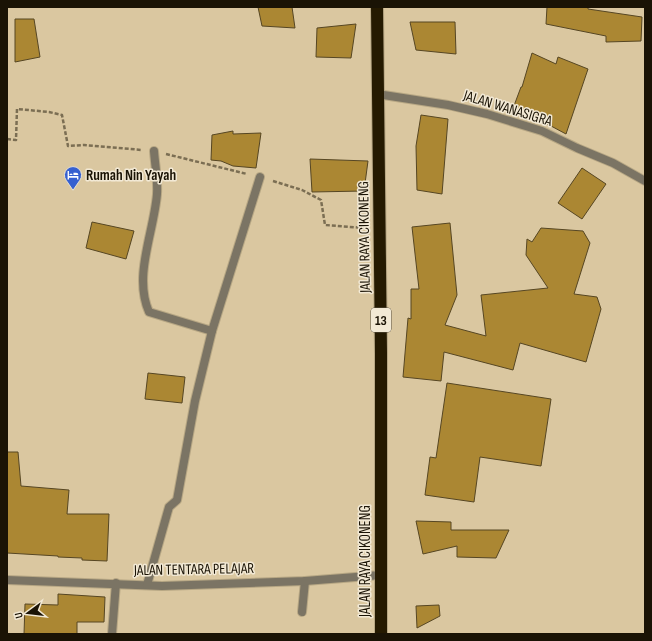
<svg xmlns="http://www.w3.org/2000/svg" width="652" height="641" viewBox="0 0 652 641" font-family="'Sofia Sans Condensed',sans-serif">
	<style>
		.building { fill: #ab8733; stroke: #564623 }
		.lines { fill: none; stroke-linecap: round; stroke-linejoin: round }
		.lane-casing { stroke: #b7a784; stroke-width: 10 }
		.street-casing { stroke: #b7a784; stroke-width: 10 }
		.highway-casing { stroke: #b7a784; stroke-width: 14 }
		.path { stroke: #7b6e53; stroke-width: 2.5; stroke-dasharray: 4 2; stroke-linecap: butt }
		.lane { stroke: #7b7464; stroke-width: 8 }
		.street { stroke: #7b7464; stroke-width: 8 }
		.highway { stroke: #251a01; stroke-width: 12 }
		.labels { text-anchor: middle; stroke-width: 3; stroke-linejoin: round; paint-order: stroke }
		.shield { fill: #f2e9d5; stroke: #5b5343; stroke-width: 1 }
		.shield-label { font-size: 14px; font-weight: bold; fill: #1a1305 }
		.street-label { font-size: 15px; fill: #1a1305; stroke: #f2e9d5 }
		.poi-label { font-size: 15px; font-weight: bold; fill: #1a1305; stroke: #f2e9d5; text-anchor: start }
	</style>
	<rect width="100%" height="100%" fill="#dac7a0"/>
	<!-- building -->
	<g class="building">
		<polygon points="258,7 292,7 295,28 262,26"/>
		<polygon points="547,7 588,7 588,9 642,17 641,41 606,42 606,36 546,24"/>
		<polygon points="15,19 34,19 40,57 15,62"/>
		<polygon points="410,22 455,22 456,54 416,50"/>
		<polygon points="356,24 351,58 316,57 317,28"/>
		<polygon points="532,53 556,64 558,57 588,69 566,134 538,119 512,111 521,87 522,87"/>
		<polygon points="421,115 448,119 442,194 417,190 416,146"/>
		<polygon points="233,131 233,134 261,133 256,168 233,166 221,161 211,160 212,135"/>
		<polygon points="310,159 368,161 364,191 312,192"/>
		<polygon points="582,168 606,184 582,219 558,203"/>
		<polygon points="92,222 134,231 126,259 86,248"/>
		<polygon points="450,223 457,295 445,325 486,336 481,295 548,288 526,255 527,239 532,242 541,228 583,231 590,243 574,294 597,297 601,309 586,362 520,343 513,370 444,352 441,381 403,377 408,318 411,319 411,289 419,289 412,227"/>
		<polygon points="148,373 185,377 182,403 145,399"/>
		<polygon points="447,383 551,399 541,466 480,457 474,502 425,495 430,457 436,458"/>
		<polygon points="7,452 18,452 21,486 69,490 67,514 109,514 107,561 82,560 82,558 58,557 58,556 7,553"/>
		<polygon points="416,521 451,522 451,530 509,530 496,558 457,557 457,546 423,554"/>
		<polygon points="58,594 105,597 104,622 77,622 77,634 24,634 25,604 58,605"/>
		<polygon points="439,605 440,616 417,628 416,606"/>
	</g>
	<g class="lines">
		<!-- lane casing -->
		<g class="lane-casing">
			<g id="lane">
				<polyline points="302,612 305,581"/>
				<polyline points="112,634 116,583"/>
			</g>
		</g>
		<!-- street casing -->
		<g class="street-casing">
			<g id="street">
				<polyline points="377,94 448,105 487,114 542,131 577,148 613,163 645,181"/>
				<path d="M154,151c1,14 4,29 3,43 -3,38 -24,82 -8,118l63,19"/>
				<polyline points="7,580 162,586 305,581 381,575"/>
				<polyline points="147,585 169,507 177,500 195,401 212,331 260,177"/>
			</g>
		</g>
		<!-- highway casing -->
		<g class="highway-casing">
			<polyline id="highway" points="377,7 381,353 381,634"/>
		</g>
		<!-- path -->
		<g class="path">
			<polyline points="7,139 16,140 17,109 49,112 62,115 68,146 84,145 142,150"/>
			<polyline points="166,154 247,174"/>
			<polyline points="273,181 302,190 321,200 325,225 364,228"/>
		</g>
		<!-- lane -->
		<use href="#lane" class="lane"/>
		<!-- street -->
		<use href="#street" class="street"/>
		<!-- highway -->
		<use href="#highway" class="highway"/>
	</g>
	<!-- icons -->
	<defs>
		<g id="hotel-pin" transform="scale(0.9)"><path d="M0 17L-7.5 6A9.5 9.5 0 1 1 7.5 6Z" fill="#3660d0" stroke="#f2e9d5"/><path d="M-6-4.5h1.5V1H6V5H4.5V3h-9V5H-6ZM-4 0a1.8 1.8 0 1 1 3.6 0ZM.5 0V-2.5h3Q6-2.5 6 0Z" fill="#fff"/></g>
	</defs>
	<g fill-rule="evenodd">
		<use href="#hotel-pin" x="73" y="175"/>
	</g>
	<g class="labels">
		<!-- shield labels -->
		<rect class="shield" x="371" y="308" width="20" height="24" rx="3"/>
		<g class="shield-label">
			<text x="381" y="325">13</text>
		</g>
		<!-- street labels -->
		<g class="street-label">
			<text transform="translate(508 108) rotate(17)" y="5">JALAN WANASIGRA</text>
			<text transform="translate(364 237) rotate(-91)" y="5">JALAN RAYA CIKONENG</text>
			<text transform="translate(365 561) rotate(-90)" y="5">JALAN RAYA CIKONENG</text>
			<text transform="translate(194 569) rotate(-1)" y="5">JALAN TENTARA PELAJAR</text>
		</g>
		<!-- poi labels -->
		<g class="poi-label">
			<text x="86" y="180">Rumah Nin Yayah</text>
		</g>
	</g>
	<!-- border -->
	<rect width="652" height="641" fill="none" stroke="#1a1305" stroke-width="16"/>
	<!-- north arrow -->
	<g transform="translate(28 613) rotate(255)" stroke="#f2e9d5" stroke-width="3" paint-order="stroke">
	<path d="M0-3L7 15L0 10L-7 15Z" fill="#1a1305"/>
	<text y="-6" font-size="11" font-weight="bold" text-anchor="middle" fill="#1a1305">U</text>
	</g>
</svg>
